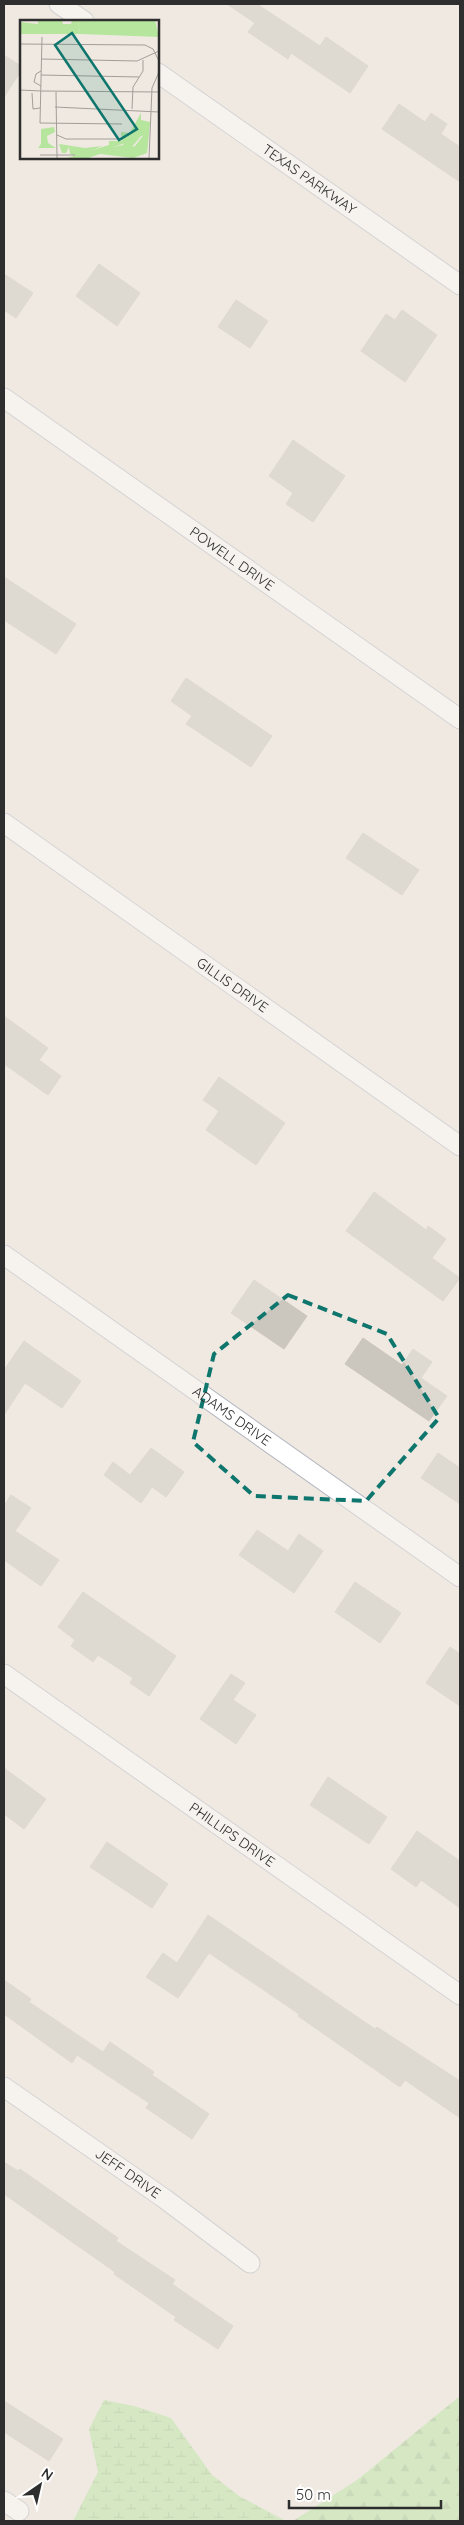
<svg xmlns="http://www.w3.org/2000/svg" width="464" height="2525" viewBox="0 0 464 2525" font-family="Quicksand,sans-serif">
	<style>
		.forest { fill: url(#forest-firs) }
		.wetland { fill: url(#wetland-marsh) }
		.building { fill: #cbc7bf; stroke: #cbc5ba }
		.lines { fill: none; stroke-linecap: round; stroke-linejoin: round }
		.street-casing { stroke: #b4b7c1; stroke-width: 21 }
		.street { stroke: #fff; stroke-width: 19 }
		.marked { fill: none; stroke: #0f766e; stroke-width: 4; stroke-dasharray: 10 6; stroke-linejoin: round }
		.labels { text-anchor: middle; stroke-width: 4.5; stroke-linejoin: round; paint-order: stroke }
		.street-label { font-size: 14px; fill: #2e2e2e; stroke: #fff }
		.inset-road { fill: none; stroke: #a29e99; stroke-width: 1 }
		.view { fill: #0f766e; fill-opacity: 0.15; stroke: #0f766e; stroke-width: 2.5 }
		.inset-edge { fill: none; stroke: #2e2e2e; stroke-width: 2.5 }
	</style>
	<defs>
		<pattern id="forest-firs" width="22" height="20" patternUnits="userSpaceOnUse" patternTransform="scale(1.25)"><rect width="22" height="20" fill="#b6e59e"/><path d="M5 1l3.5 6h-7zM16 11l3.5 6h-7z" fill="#9dc588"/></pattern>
		<pattern id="wetland-marsh" width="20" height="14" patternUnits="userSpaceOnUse" patternTransform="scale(1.25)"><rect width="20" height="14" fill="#b6e59e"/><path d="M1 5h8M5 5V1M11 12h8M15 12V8" fill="none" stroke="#9dc588"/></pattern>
	</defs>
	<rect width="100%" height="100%" fill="#efe9e1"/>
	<!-- forest -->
	<polygon class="forest" points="460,2396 460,2521 293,2521 357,2480"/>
	<!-- wetland -->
	<polygon class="wetland" points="104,2400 134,2406 171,2418 212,2475 239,2496 286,2521 73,2521 98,2472 89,2429"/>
	<!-- building -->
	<g class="building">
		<polygon points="227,4 257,4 320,46 326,37 368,66 350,93 291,53 288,59 248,32 255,23"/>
		<polygon points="4,55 21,66 21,71 4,97"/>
		<polygon points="399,104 425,122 431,113 447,124 441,134 460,147 460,182 382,129"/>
		<polygon points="99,264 140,293 117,326 76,296"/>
		<polygon points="4,274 33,293 16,318 4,310"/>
		<polygon points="236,300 268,321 250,348 218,327"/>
		<polygon points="402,310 437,335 405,382 361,351 386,314 395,320"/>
		<polygon points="293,440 345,476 313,522 286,504 293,493 269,476"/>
		<polygon points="4,577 76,624 56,654 4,620"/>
		<polygon points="186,678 272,736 251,767 186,724 192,716 171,701"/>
		<polygon points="363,833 419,870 402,895 346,858"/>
		<polygon points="4,1016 48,1048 39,1060 61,1076 48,1095 4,1064"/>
		<polygon points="219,1077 285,1123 256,1165 206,1130 219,1111 203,1100"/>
		<polygon points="374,1192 426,1230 428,1226 446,1239 432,1258 460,1278 443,1301 346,1231"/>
		<polygon points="254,1280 307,1316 284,1349 231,1313"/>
		<polygon points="363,1338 402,1365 413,1349 432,1362 421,1378 447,1396 429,1421 345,1364"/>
		<polygon points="24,1341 81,1381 62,1408 25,1383 4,1415 4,1370"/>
		<polygon points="151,1448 184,1472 166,1497 152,1487 141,1503 104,1475 113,1462 130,1475"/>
		<polygon points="438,1453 460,1468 460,1504 421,1478"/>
		<polygon points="11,1495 31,1508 15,1531 59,1560 41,1586 4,1560 4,1506"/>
		<polygon points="257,1530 288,1551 299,1534 323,1551 294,1593 239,1555"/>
		<polygon points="355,1582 401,1613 380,1643 335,1612"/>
		<polygon points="83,1592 176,1656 149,1696 130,1683 133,1678 98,1655 93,1662 71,1646 75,1640 58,1627"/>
		<polygon points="450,1647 460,1654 460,1706 426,1683"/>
		<polygon points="231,1674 245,1683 233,1700 256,1715 236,1744 200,1719"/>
		<polygon points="4,1768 46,1799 24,1829 4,1814"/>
		<polygon points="328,1777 387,1817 369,1844 310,1805"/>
		<polygon points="417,1831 460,1861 460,1908 421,1880 416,1887 391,1869"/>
		<polygon points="107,1842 168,1884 152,1908 90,1867"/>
		<polygon points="208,1915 375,2029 377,2027 460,2081 460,2118 405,2080 400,2087 298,2016 299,2014 209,1953 178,1998 146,1977 163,1953 177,1963"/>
		<polygon points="4,1980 31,1999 29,2002 103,2052 110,2042 154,2072 152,2075 209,2114 192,2139 146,2108 149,2103 77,2055 72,2063 4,2014"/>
		<polygon points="4,2162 18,2171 20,2169 118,2238 116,2241 175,2280 172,2284 233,2326 218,2349 174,2320 176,2317 114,2274 115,2272 4,2194"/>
		<polygon points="4,2401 63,2439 49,2461 4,2432"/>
	</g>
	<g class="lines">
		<!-- street casing -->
		<g class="street-casing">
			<g id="street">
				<polyline points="59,4 84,21"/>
				<path id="s1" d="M158,73l302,212"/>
				<path id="s2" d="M4,398l456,321"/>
				<path id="s3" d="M4,823l456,323"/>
				<path id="s4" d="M4,1255l456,322"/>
				<path id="s5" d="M4,1674l456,321"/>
				<path id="s6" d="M4,2087l161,112 85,64"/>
				<polyline points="4,2501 19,2511"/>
			</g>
		</g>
		<!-- street -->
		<use href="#street" class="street"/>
	</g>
	<!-- marked area -->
	<path d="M0 0H464V2525H0ZM288,1295l99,39 52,84 -73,83 -112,-5 -61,-54 21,-88z" fill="#efe9e1" fill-opacity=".55" fill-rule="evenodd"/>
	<path class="marked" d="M288,1295l99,39 52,84 -73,83 -112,-5 -61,-54 21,-88z"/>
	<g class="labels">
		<!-- street labels -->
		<g class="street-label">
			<text dy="5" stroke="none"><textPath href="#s1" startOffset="185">TEXAS PARKWAY</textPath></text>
			<text dy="5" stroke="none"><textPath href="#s2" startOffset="279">POWELL DRIVE</textPath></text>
			<text dy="5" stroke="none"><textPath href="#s3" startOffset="280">GILLIS DRIVE</textPath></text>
			<text dy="5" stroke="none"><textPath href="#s4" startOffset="279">ADAMS DRIVE</textPath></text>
			<text dy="5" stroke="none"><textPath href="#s5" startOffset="279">PHILLIPS DRIVE</textPath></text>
			<text dy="5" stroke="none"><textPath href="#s6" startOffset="151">JEFF DRIVE</textPath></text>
		</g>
	</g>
	<!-- overview -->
	<g transform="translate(20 20)">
		<rect width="139" height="139" fill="#efe9e1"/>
		<path d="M58,0h56v16l-54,-2z" fill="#b6e59e"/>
		<path d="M18,0h24l1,4h8l1,-4h6l2,14h-60v-12l18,2zM114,0h21l4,17 -25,-1zM121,93v7l9,2 -1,12 -8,2 -10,12 -14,3 -3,-4 9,-2zM34,107l1,5 -8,4 1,7 8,5h-18l3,-4v-15zM39,124l26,4 17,-2 -25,11 -7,-3 -1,-7 -3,6h-4z" fill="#b6e59e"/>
		<path d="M101,112l9,1 -5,10 -11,4 3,4 18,-5 10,-13 4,1 -2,19 -14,5 -33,-4 -12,4h-21l42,-13v-4h13z" fill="#b6e59e"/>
		<path class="inset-road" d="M22,17l-2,86 82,1M0,24l125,1 8,4 6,12M21,39l96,2 22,-10M21,55l98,2M21,66l-7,-4 2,-8 5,-3M0,70l21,1M21,71l118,1M36,72l1,66M12,73l1,16 7,-1M35,87l104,5M112,89l1,-22 10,-16v-11M37,115l9,4h54M20,135h35M129,138l3,-70 7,-16"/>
		<path class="view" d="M52,13l65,96 -18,11 -64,-95z"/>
		<rect width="139" height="139" class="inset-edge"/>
	</g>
	<!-- border -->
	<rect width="464" height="2525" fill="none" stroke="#2e2e2e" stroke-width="10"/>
	<!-- north arrow -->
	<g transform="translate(40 2485) rotate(34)" stroke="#ffffff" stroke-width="4" paint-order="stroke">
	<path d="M0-4L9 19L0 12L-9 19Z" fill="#2e2e2e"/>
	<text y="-8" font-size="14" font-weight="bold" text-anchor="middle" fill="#2e2e2e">N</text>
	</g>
	<!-- scale -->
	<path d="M289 2500v8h152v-8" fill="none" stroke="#2e2e2e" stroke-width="2.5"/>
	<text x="296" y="2500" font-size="15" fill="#2e2e2e" stroke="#ffffff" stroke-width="4" paint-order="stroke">50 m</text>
</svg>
